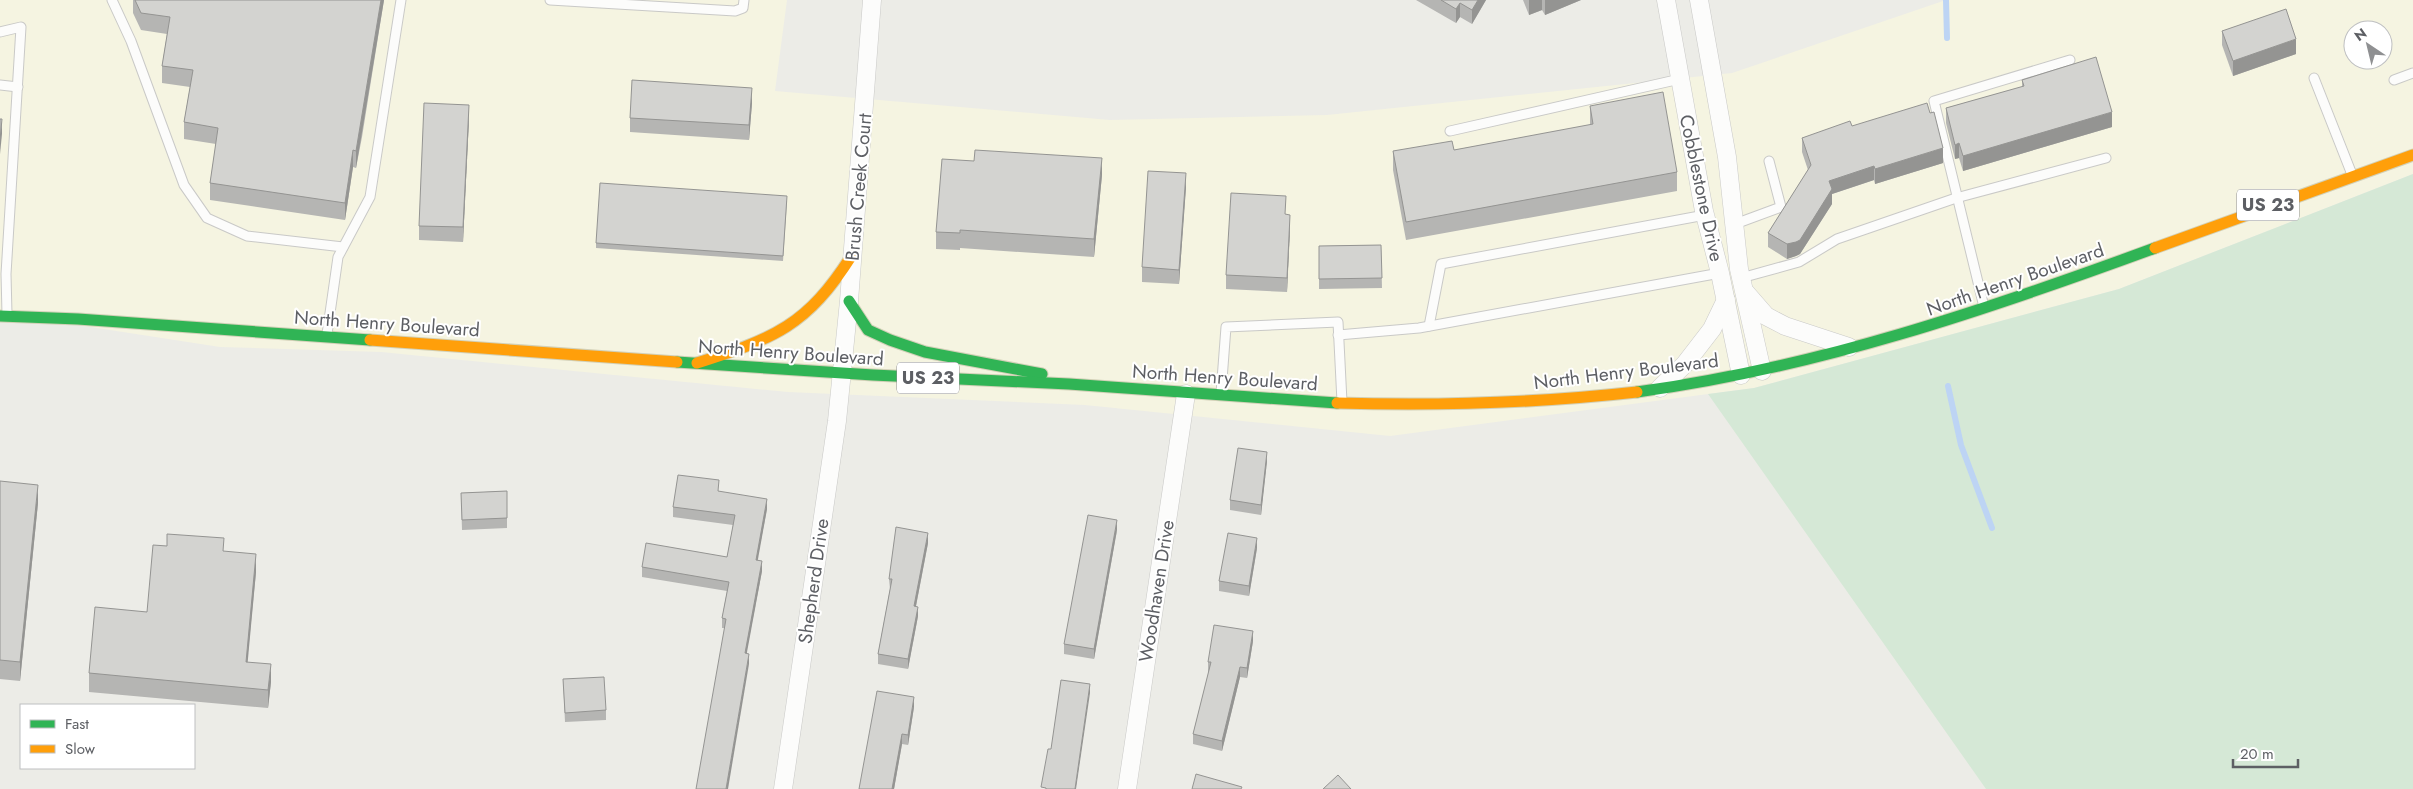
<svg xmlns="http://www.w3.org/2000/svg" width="2413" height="789" viewBox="0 0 2413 789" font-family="Jost,sans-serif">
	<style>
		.commercial { fill: #f5f4e1; fill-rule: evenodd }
		.green { fill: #d5e8d6 }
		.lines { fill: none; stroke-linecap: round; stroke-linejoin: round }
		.stream { stroke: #bdd4f4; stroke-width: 6 }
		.lane-casing { stroke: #c9c9c7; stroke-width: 11 }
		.street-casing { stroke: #c9c9c7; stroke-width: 19 }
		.fast-casing { stroke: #d2d0b7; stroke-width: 13 }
		.slow-casing { stroke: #d2d0b7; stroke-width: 13 }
		.lane { stroke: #fcfcfb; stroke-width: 9 }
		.street { stroke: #fcfcfb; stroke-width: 18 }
		.fast { stroke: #30b455; stroke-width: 11 }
		.slow { stroke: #ff9f0a; stroke-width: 11 }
		.wall { fill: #b5b5b3 }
		.shaded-wall { fill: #949492 }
		.building { fill: #d3d3d0; stroke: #949492 }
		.labels { text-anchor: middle; stroke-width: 4; stroke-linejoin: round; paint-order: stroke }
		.shield { fill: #fff; stroke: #8e8f92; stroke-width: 1 }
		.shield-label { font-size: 18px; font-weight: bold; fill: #5d5f64 }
		.street-label { font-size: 19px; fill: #5d5f64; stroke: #fff }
	</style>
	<rect width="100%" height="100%" fill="#ecece7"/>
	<!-- commercial -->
	<path class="commercial" d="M0,0h787l-12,91 335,29 217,-5 405,-42 214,-73h467v174l-294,115 -365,99 -364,48 -305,-31 -297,-13 -407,-40 -161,-5 -220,-34zM2353,30h30v30h-30z"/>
	<!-- green -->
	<polygon class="green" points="2413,174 2413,789 1986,789 1708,394 1754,388 2119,289"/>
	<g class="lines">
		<!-- stream -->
		<g class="stream">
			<polyline points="1946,0 1947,38"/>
			<polyline points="1948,386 1961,445 1992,528"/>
		</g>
		<!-- lane casing -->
		<g class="lane-casing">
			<g id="lane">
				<polyline points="112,0 131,41 184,185 207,218 247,236 343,247"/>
				<polyline points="550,0 735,11 743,8 744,0"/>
				<polyline points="0,32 21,27 6,274 7,314"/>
				<polyline points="2314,78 2351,172"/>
				<polyline points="2394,80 2413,73"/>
				<polyline points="0,85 18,87"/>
				<polyline points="1450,131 1680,79"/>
				<polyline points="1735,224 1781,207 1769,161"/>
				<polyline points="1741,278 1799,262 1837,239 1956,198 2106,158"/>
				<polyline points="1984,307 1934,101 2070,60"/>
				<polyline points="1429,326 1441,264 1705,215"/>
				<polyline points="327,334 338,257 370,197 401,0"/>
				<polyline points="1338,335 1419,328 1720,273"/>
				<polyline points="1221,393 1226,327 1338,322 1342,402"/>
			</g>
		</g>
		<!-- street casing -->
		<g class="street-casing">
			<g id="street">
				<polyline points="1666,0 1704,211 1720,273 1741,375"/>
				<polyline points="1699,0 1727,157 1739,269 1762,371"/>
				<polyline points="1746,293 1766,316 1785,326 1849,347"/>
				<polyline points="1660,388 1685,364 1712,329 1726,300"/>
				<polyline points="783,789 837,421 849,301 872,0"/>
				<polyline points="1127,789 1186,394"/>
			</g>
		</g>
		<!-- fast casing -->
		<g class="fast-casing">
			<g id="fast">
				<polyline points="849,301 868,330 890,340 925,352 1042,374"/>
				<polyline points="0,316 78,319 370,340"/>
				<polyline points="677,362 873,375 1069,384 1337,403"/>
				<path d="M1637,392c179,-24 349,-82 518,-144"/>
			</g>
		</g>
		<!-- slow casing -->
		<g class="slow-casing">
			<g id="slow">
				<polyline points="2155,248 2413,155"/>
				<polyline points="370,340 677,362"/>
				<path d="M697,363c78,-25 110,-37 155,-108"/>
				<path d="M1337,403c100,3 200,0 300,-11"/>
			</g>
		</g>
		<!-- lane -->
		<use href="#lane" class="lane"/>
		<!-- street -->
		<use href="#street" class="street"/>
		<!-- fast -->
		<use href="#fast" class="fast"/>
		<!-- slow -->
		<use href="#slow" class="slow"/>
	</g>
	<!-- wall -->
	<g class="wall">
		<polygon points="133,0 384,0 362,137 356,168 353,167 345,220 210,200 210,183 216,144 184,139 184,122 190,87 162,83 162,66 167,34 141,30 133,13"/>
		<polygon points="1416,0 1486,0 1472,24 1460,17 1456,23"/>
		<polygon points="1523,0 1581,0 1545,15 1542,10 1529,15"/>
		<polygon points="2222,31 2296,54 2233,76 2222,45"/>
		<polygon points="2022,80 2112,127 1963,171 1959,158 1955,159 1946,123 1946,108 2022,87"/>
		<polygon points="752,103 749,140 630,132 630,118"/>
		<polygon points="1590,106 1677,172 1677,191 1406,240 1393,170 1393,151 1454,150 1590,125"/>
		<polygon points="469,119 463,242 419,240 419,226"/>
		<polygon points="1852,126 1943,163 1875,184 1874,180 1832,194 1832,204 1800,254 1796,256 1787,259 1768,247 1768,233 1808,170 1802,152 1802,138"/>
		<polygon points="1102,175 1094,257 960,248 960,250 936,249 936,232"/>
		<polygon points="1186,187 1179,284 1142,282 1142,267"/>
		<polygon points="787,201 783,261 596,248 596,243"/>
		<polygon points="1286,214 1290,229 1287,292 1226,289 1226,275"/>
		<polygon points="1381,245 1382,288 1319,289 1319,246"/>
		<polygon points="1267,461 1261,515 1230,510 1230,500"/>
		<polygon points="0,481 38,503 20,681 0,679"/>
		<polygon points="507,491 507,528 462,530 461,493"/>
		<polygon points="719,491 767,509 757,560 762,571 746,654 749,664 724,628 722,628 722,618 727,591 642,577 642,567 727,557 733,525 673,517 673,507"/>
		<polygon points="1117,530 1094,659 1064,654 1064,644"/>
		<polygon points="928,543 916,606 918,616 908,669 878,664 878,654 890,589 889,579"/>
		<polygon points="1257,548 1249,596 1219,591 1219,581"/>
		<polygon points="224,552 256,572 247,662 271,682 268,708 89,692 89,673"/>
		<polygon points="1253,641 1247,678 1240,677 1222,751 1193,744 1193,734 1209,672 1208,672 1208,662"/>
		<polygon points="563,679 606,710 606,720 565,722"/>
		<polygon points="914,707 908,745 902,744 894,789 859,789"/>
	</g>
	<!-- shaded-wall -->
	<g class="shaded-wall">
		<polygon points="381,0 384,0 356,168 356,151"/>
		<polygon points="1478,0 1486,0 1472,24 1472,10"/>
		<polygon points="1529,0 1542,0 1542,10 1529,15"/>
		<polygon points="1545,0 1581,0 1545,15"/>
		<polygon points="1460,3 1460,17 1456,23 1456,9"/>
		<polygon points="2296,39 2296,54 2233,76 2233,61"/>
		<polygon points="752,88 752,103 749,140 749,125"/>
		<polygon points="469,105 469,119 463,242 463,227"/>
		<polygon points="2112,112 2112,127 1963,171 1963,156"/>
		<polygon points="2,119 2,134 0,154 0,140"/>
		<polygon points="1959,143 1959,158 1955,159 1955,145"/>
		<polygon points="1943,148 1943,163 1875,184 1875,169"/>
		<polygon points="353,150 353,167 345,220 345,203"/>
		<polygon points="1102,158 1102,175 1094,257 1094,239"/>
		<polygon points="1874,166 1874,180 1832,194 1832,204 1800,254 1796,256 1787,259 1787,244 1829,181"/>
		<polygon points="1186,173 1186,187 1179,284 1179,270"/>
		<polygon points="1290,215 1290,229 1287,292 1287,278"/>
		<polygon points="1267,452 1267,461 1261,515 1261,505"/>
		<polygon points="38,485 38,503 20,681 20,662"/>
		<polygon points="767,499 767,509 756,570 756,560"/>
		<polygon points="1117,520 1117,530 1094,659 1094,649"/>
		<polygon points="928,533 928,543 914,616 914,606"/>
		<polygon points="1257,538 1257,548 1249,596 1249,586"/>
		<polygon points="256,554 256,572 246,680 246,662"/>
		<polygon points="762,561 762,571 745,663 745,653"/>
		<polygon points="918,607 918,616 908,669 908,659"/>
		<polygon points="1253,631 1253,641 1247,678 1247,668"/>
		<polygon points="749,654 749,664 728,789 726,789"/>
		<polygon points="271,664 271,682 268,708 268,690"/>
		<polygon points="1240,667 1240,677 1222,751 1222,741"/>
		<polygon points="1090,684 1090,693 1076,789 1075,789"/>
		<polygon points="914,697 914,707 908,745 908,735"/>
		<polygon points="902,734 902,744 894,789 892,789"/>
	</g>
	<!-- building -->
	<g class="building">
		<polygon points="135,0 381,0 356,151 353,150 345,203 210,183 218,128 184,122 193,70 162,66 170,17 141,13"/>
		<polygon points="1441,0 1478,0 1472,10 1460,3 1456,9"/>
		<polygon points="2286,9 2296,39 2233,61 2222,31"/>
		<polygon points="2096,57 2112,112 1963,156 1959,143 1955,145 1946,108 2024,86 2022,80"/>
		<polygon points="632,80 752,88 749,125 630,118"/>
		<polygon points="1663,92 1677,172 1406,222 1393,151 1452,141 1454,150 1593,124 1590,106"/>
		<polygon points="424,103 469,105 463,227 419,226"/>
		<polygon points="1927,103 1930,113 1934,112 1943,148 1875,169 1874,166 1829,181 1832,189 1800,240 1796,242 1787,244 1768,233 1811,165 1802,138 1850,121 1852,126"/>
		<polygon points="0,119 2,119 0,140"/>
		<polygon points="975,150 1102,158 1094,239 960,230 960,233 936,232 942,159 974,161"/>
		<polygon points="1148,171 1186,173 1179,270 1142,267"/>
		<polygon points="600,183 787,196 783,256 596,243"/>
		<polygon points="1231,193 1286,196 1285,214 1290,215 1287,278 1226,275"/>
		<polygon points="1381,245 1382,278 1319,279 1319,246"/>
		<polygon points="1238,448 1267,452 1261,505 1230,500"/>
		<polygon points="678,475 719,480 718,491 767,499 756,560 762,561 745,653 749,654 726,789 696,789 726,619 722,618 729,582 642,567 646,543 727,557 735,515 673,507"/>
		<polygon points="0,481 38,485 20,662 0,660"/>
		<polygon points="507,491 507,518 462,520 461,493"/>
		<polygon points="1088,515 1117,520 1094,649 1064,644"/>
		<polygon points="896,527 928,533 914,606 918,607 908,659 878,654 892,579 889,579"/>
		<polygon points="1228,533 1257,538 1249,586 1219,581"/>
		<polygon points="167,534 224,538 223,551 256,554 246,662 271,664 268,690 89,673 95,607 147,612 153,545 167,546"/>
		<polygon points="1214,625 1253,631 1247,668 1240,667 1222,741 1193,734 1211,662 1208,662"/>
		<polygon points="604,677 606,710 565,713 563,679"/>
		<polygon points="1061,680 1090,684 1075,789 1046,789 1046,788 1041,787 1048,749 1051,749"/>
		<polygon points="877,691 914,697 908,735 902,734 892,789 859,789"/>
		<polygon points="1196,774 1242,787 1241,789 1192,789"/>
		<polygon points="1338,775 1351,789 1323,789"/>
	</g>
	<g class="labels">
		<!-- shield labels -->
		<g class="shield">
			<rect x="2237" y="189.5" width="62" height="31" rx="4"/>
			<rect x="897" y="362.5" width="62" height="31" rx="4"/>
		</g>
		<g class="shield-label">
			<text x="2268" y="211">US 23</text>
			<text x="928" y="384">US 23</text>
		</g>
		<!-- street labels -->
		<g class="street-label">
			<text transform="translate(858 187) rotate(-85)" y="7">Brush Creek Court</text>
			<text transform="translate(1702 188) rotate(78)" y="7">Cobblestone Drive</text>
			<text transform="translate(2015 279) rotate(-19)" y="7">North Henry Boulevard</text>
			<text transform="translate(387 323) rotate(4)" y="7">North Henry Boulevard</text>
			<text transform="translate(791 352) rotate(4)" y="7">North Henry Boulevard</text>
			<text transform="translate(1626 371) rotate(-7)" y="7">North Henry Boulevard</text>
			<text transform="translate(1225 377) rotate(4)" y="7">North Henry Boulevard</text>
			<text transform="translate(813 581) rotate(-82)" y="7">Shepherd Drive</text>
			<text transform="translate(1156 591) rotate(-81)" y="7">Woodhaven Drive</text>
		</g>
	</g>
	<!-- legend -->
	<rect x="20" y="704" width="175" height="65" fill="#ffffff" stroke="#bebfc1"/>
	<rect x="30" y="720" width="25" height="8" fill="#30b455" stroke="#bebfc1"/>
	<text x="65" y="729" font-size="15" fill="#5d5f64">Fast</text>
	<rect x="30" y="745" width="25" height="8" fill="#ff9f0a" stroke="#bebfc1"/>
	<text x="65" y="754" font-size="15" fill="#5d5f64">Slow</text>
	<!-- north arrow -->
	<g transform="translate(2368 45) rotate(325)"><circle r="24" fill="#ffffff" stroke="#bebfc1"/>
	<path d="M0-4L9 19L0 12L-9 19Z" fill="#8f9092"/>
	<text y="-8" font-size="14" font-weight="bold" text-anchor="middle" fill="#5d5f64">N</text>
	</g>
	<!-- scale -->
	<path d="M2233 759v8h65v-8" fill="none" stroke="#5d5f64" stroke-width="2.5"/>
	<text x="2240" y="759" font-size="15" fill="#5d5f64" stroke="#ffffff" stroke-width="4" paint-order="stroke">20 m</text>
</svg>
